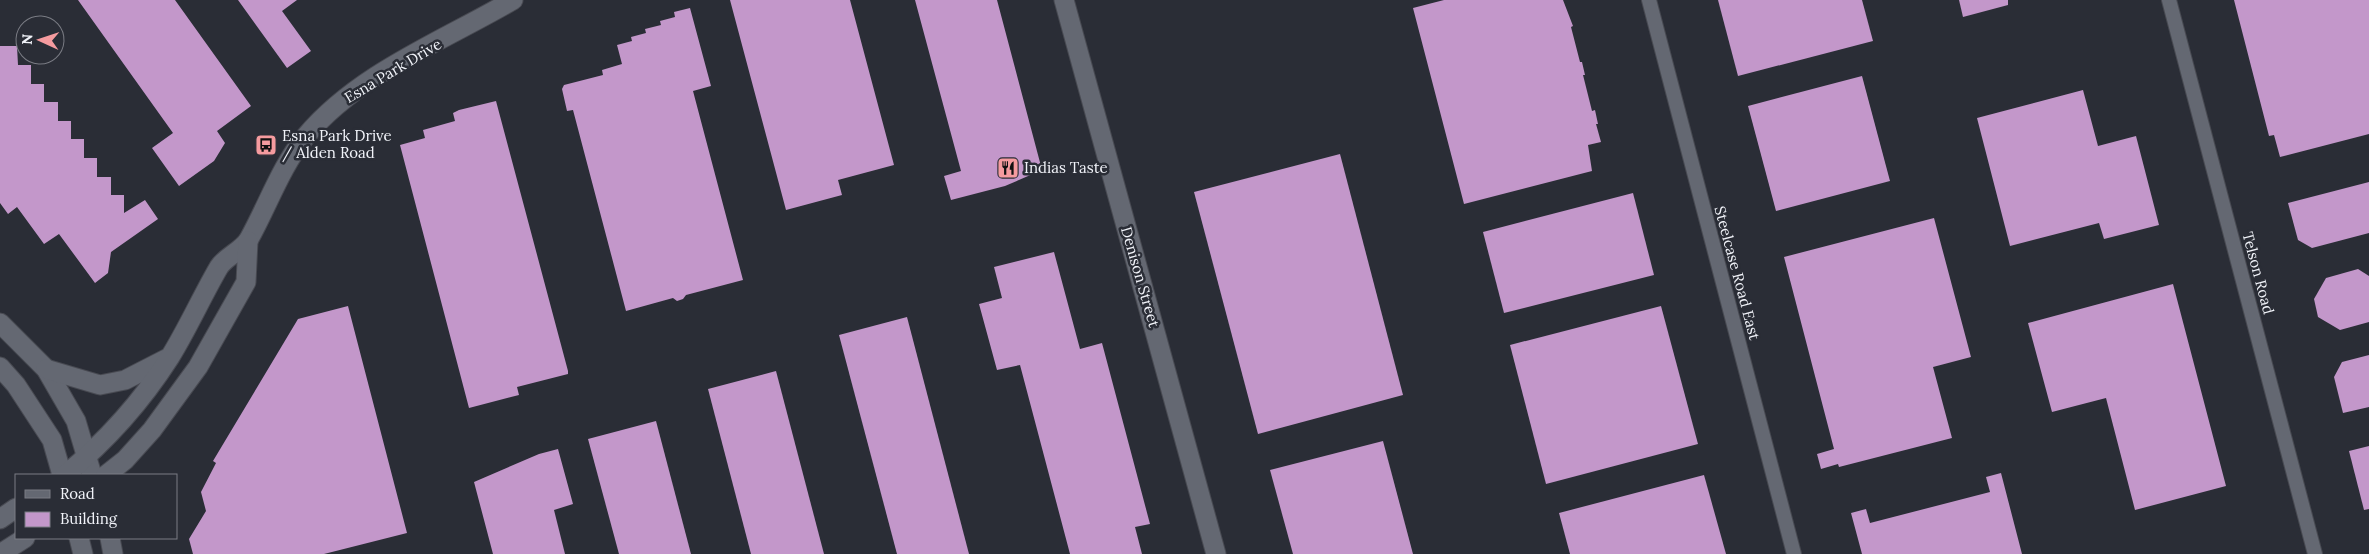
<svg xmlns="http://www.w3.org/2000/svg" width="2369" height="554" viewBox="0 0 2369 554" font-family="Lora,serif">
	<style>
		.building { fill: #c397ca }
		.lines { fill: none; stroke-linecap: round; stroke-linejoin: round }
		.street-casing { stroke: #484a52; stroke-width: 16 }
		.secondary-casing { stroke: #484a52; stroke-width: 21 }
		.street { stroke: #646872; stroke-width: 14 }
		.secondary { stroke: #646872; stroke-width: 19 }
		.labels { text-anchor: middle; stroke-width: 5; stroke-linejoin: round; paint-order: stroke }
		.street-label { font-size: 15px; fill: #f1f3f9; stroke: #2a2d36 }
		.poi-label { font-size: 15px; fill: #f1f3f9; stroke: #2a2d36; text-anchor: start }
	</style>
	<rect width="100%" height="100%" fill="#2a2d36"/>
	<!-- building -->
	<g class="building">
		<polygon points="78,0 175,0 251,106 217,131 225,143 214,161 179,186 152,148 173,133"/>
		<polygon points="238,0 297,0 282,11 311,51 287,68"/>
		<polygon points="730,0 850,0 894,165 838,180 842,195 786,210"/>
		<polygon points="915,0 997,0 1042,170 1005,186 951,200 944,176 961,171"/>
		<polygon points="1444,0 1563,0 1573,26 1571,27 1580,62 1582,62 1585,75 1583,75 1592,111 1595,110 1598,124 1596,124 1601,142 1588,145 1592,171 1464,204 1413,8"/>
		<polygon points="1718,0 1862,0 1873,41 1738,76"/>
		<polygon points="1959,0 2008,0 2008,5 1963,17"/>
		<polygon points="2234,0 2369,0 2369,134 2280,157 2274,135 2269,136"/>
		<polygon points="690,8 711,86 693,91 743,280 686,295 683,299 677,301 673,298 626,311 573,110 567,111 562,89 564,85 603,75 602,70 622,64 617,45 632,41 631,37 646,33 645,29 661,25 660,21 675,17 674,12"/>
		<polygon points="0,46 17,46 18,65 31,65 31,84 44,84 44,102 58,102 58,121 71,121 71,139 84,139 84,158 97,158 97,177 111,177 111,195 124,195 124,213 145,200 158,219 111,252 108,273 95,283 59,234 44,244 17,207 8,214 0,203"/>
		<polygon points="1862,76 1890,181 1776,211 1748,106"/>
		<polygon points="2083,90 2098,146 2136,136 2159,225 2104,239 2099,223 2010,246 1977,118"/>
		<polygon points="496,101 568,371 568,374 517,387 519,395 469,408 400,145 425,138 423,130 455,121 453,113 459,110"/>
		<polygon points="1340,154 1403,395 1258,434 1194,192"/>
		<polygon points="2369,182 2369,233 2312,248 2298,240 2288,203"/>
		<polygon points="1633,193 1654,275 1504,313 1483,232"/>
		<polygon points="1934,218 1971,357 1933,367 1952,438 1839,467 1838,464 1821,469 1817,454 1834,449 1784,257"/>
		<polygon points="1054,252 1080,349 1102,343 1150,524 1135,527 1142,554 1070,554 1020,365 997,370 979,304 1002,298 994,267"/>
		<polygon points="2358,269 2369,276 2369,322 2340,330 2318,317 2314,299 2326,278"/>
		<polygon points="2173,284 2226,486 2135,510 2106,398 2052,412 2028,323"/>
		<polygon points="348,306 407,533 324,554 193,554 189,539 206,511 201,492 216,463 213,461 298,319"/>
		<polygon points="1661,306 1698,444 1546,484 1510,345"/>
		<polygon points="907,317 969,554 897,554 839,335"/>
		<polygon points="2369,355 2369,407 2343,413 2334,377 2342,362"/>
		<polygon points="776,371 824,554 751,554 708,389"/>
		<polygon points="656,421 691,554 619,554 588,439"/>
		<polygon points="1383,441 1413,554 1293,554 1270,470"/>
		<polygon points="2369,446 2369,509 2364,510 2349,451"/>
		<polygon points="558,449 573,504 554,510 565,554 493,554 474,482 539,454"/>
		<polygon points="2001,473 2022,554 1862,554 1851,513 1866,509 1870,523 1990,492 1986,477"/>
		<polygon points="1704,475 1726,554 1570,554 1559,513"/>
	</g>
	<g class="lines">
		<!-- street casing -->
		<g class="street-casing">
			<g id="street">
				<polyline points="1649,0 1794,554"/>
				<polyline points="2169,0 2315,554"/>
			</g>
		</g>
		<!-- secondary casing -->
		<g class="secondary-casing">
			<g id="secondary">
				<polyline points="1064,0 1216,554"/>
				<polyline points="0,323 46,369 76,421 92,475"/>
				<polyline points="0,367 16,385 52,440 62,475"/>
				<polyline points="46,369 100,385 125,380 166,359"/>
				<path d="M65,475c40,-33 77,-74 105,-118 18,-29 32,-61 49,-90 7,-11 23,-16 30,-28 19,-34 32,-73 57,-103 53,-63 137,-95 207,-136"/>
				<polyline points="106,475 125,460 152,430 198,367 246,282 248,241"/>
				<polyline points="0,519 16,508"/>
				<polyline points="79,538 83,554"/>
				<polyline points="110,538 113,554"/>
				<polyline points="0,554 25,538"/>
			</g>
		</g>
		<!-- street -->
		<use href="#street" class="street"/>
		<!-- secondary -->
		<use href="#secondary" class="secondary"/>
	</g>
	<!-- icons -->
	<defs>
		<g id="bus-square" transform="scale(1.125)"><rect x="-9" y="-9" width="18" height="18" rx="4" fill="#f59b9f" stroke="#2a2d36"/><path d="M-5-6H5V4H4V6H2V4H-2V6H-4V4H-5ZM-3.5-4V0h7V-4ZM-3.5 1.2v1.5H-2V1.2ZM2 1.2v1.5H3.5V1.2Z" fill="#111"/></g>
		<g id="restaurant-square" transform="scale(1.125)"><rect x="-9" y="-9" width="18" height="18" rx="4" fill="#f59b9f" stroke="#2a2d36"/><path d="M-5-6h1v4h1v-4h1v4h1v-4h1v5L-1.5 .5V6h-2V.5L-5-1ZM5-6V6H3V1.5H1.5Q1.5-4 5-6Z" fill="#111"/></g>
	</defs>
	<g fill-rule="evenodd">
		<use href="#bus-square" x="266" y="145"/>
		<use href="#restaurant-square" x="1008" y="168"/>
	</g>
	<g class="labels">
		<!-- street labels -->
		<g class="street-label">
			<text transform="translate(393 71) rotate(-31)" y="5">Esna Park Drive</text>
			<text transform="translate(1737 273) rotate(75)" y="5">Steelcase Road East</text>
			<text transform="translate(2258 273) rotate(75)" y="5">Telson Road</text>
			<text transform="translate(1140 277) rotate(74)" y="5">Denison Street</text>
		</g>
		<!-- poi labels -->
		<g class="poi-label">
			<text x="282" y="141">Esna Park Drive<tspan x="282" dy="17">/ Alden Road</tspan></text>
			<text x="1024" y="173">Indias Taste</text>
		</g>
	</g>
	<!-- legend -->
	<rect x="15" y="474" width="162" height="65" fill="#2a2d36" stroke="#7a7c84"/>
	<rect x="25" y="490" width="25" height="8" fill="#646872" stroke="#7a7c84"/>
	<text x="60" y="499" font-size="15" fill="#f1f3f9">Road</text>
	<rect x="25" y="512" width="25" height="15" fill="#c397ca" stroke="#7a7c84"/>
	<text x="60" y="524" font-size="15" fill="#f1f3f9">Building</text>
	<!-- north arrow -->
	<g transform="translate(40 40) rotate(273)"><circle r="24" fill="#2a2d36" stroke="#7a7c84"/>
	<path d="M0-4L9 19L0 12L-9 19Z" fill="#f59b9f"/>
	<text y="-8" font-size="14" font-weight="bold" text-anchor="middle" fill="#f1f3f9">N</text>
	</g>
</svg>
